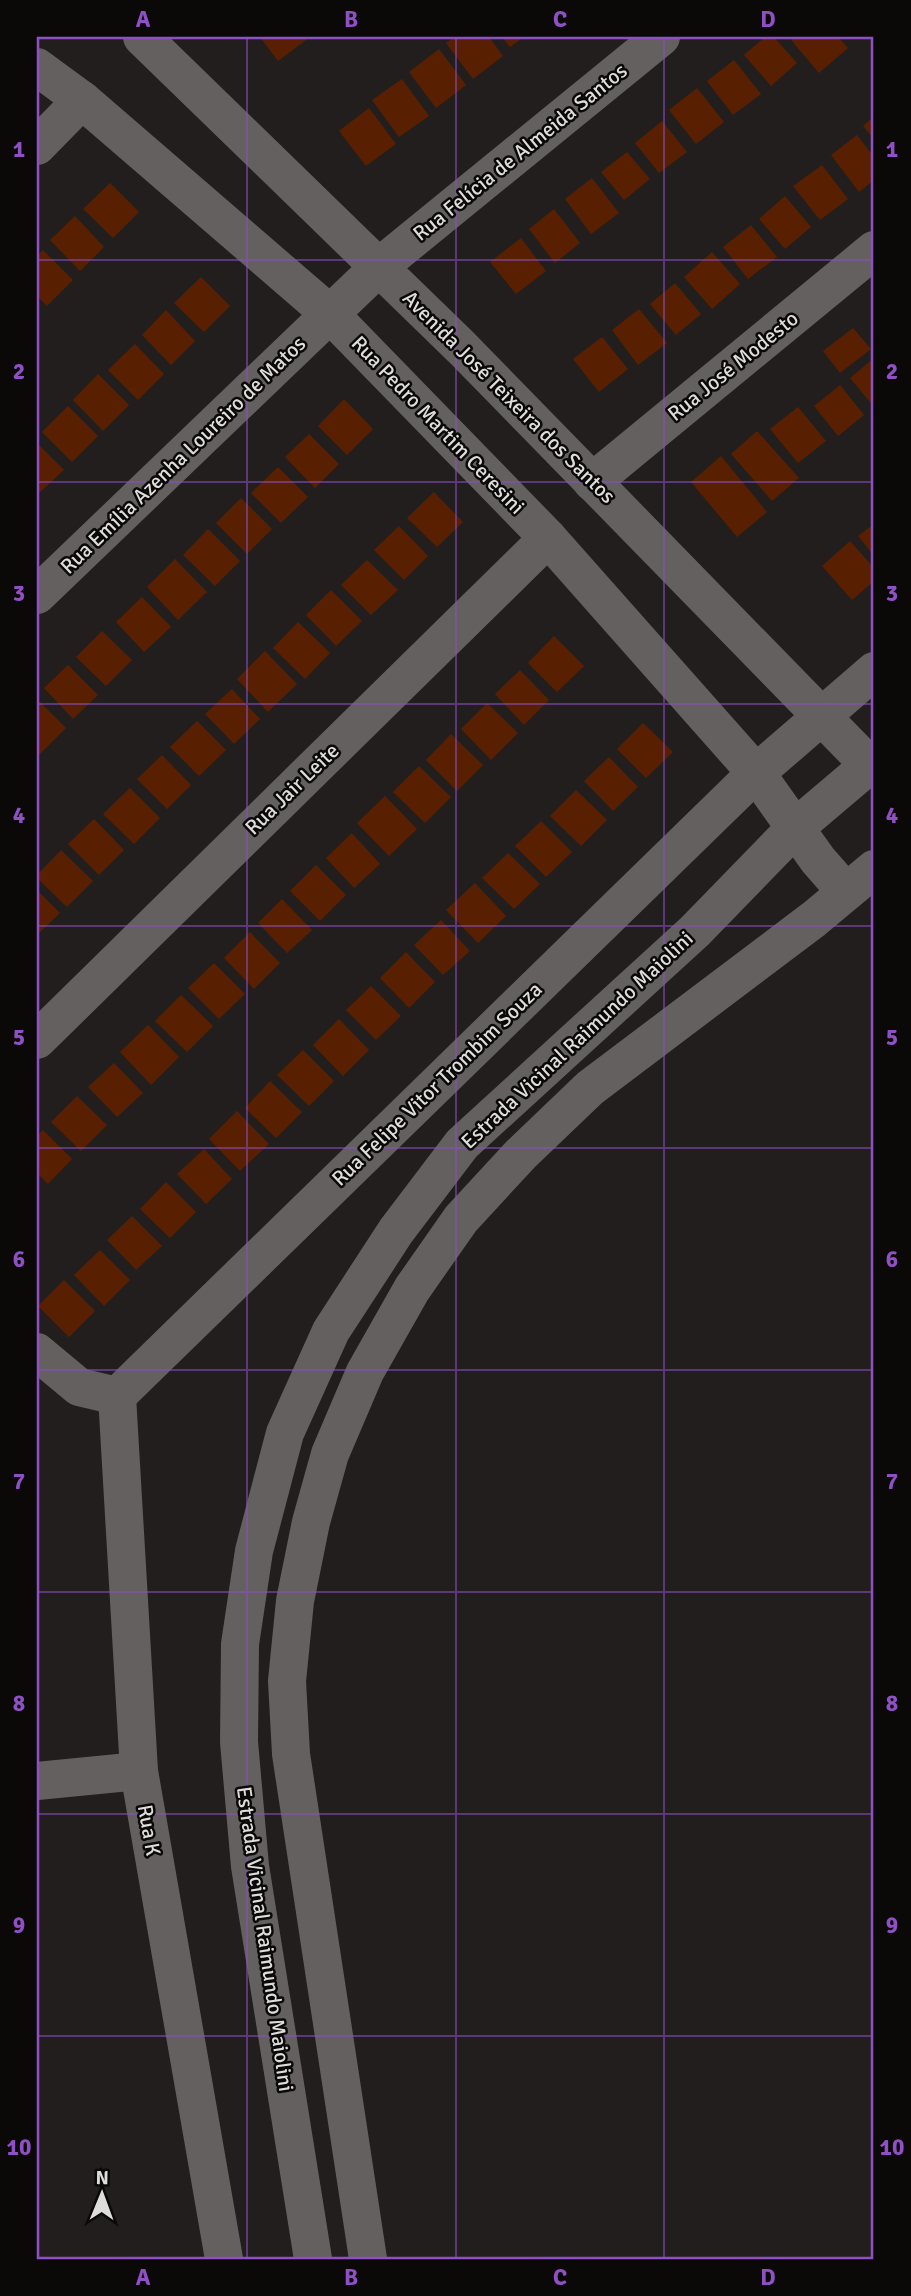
<svg xmlns="http://www.w3.org/2000/svg" width="911" height="2296" viewBox="0 0 911 2296" font-family="Signika,sans-serif">
	<style>
		.building { fill: #582001 }
		.lines { fill: none; stroke-linecap: round; stroke-linejoin: round }
		.minor { stroke: #63605f; stroke-width: 38 }
		.tertiary { stroke: #63605f; stroke-width: 38 }
		.secondary { stroke: #63605f; stroke-width: 38 }
		.grid { fill: none; stroke: #8f4fc5; stroke-width: 2; stroke-opacity: 0.55 }
		.labels { text-anchor: middle; stroke-width: 5; stroke-linejoin: round; paint-order: stroke }
		.street-label { font-size: 21px; fill: #dfdddc; stroke: #0a0908 }
		.neatline { fill: none; stroke: #8f4fc5; stroke-width: 2.5 }
		.grid-label { font-size: 23px; text-anchor: middle; font-weight: bold; fill: #8f4fc5 }
	</style>
	<rect width="100%" height="100%" fill="#211e1d"/>
	<!-- building -->
	<g class="building">
		<polygon points="260,37 310,37 278,61"/>
		<polygon points="454,37 489,37 503,56 473,79 446,43"/>
		<polygon points="502,37 524,37 510,47"/>
		<polygon points="765,37 774,37 797,63 771,86 744,55"/>
		<polygon points="794,37 838,37 848,48 819,73 791,40"/>
		<polygon points="439,49 466,85 436,108 409,72"/>
		<polygon points="734,60 761,94 733,115 707,81"/>
		<polygon points="402,79 429,116 399,137 372,100"/>
		<polygon points="697,88 724,122 696,144 669,110"/>
		<polygon points="369,108 396,144 366,166 339,131"/>
		<polygon points="874,116 874,139 863,126"/>
		<polygon points="662,121 687,152 659,173 635,143"/>
		<polygon points="857,135 874,157 874,180 859,192 831,155"/>
		<polygon points="627,152 650,179 624,200 601,172"/>
		<polygon points="822,165 848,199 820,220 793,186"/>
		<polygon points="592,178 619,213 591,234 565,199"/>
		<polygon points="110,183 139,212 113,238 83,209"/>
		<polygon points="785,196 811,227 785,249 759,219"/>
		<polygon points="554,209 580,243 555,263 529,229"/>
		<polygon points="75,216 104,247 80,271 50,240"/>
		<polygon points="751,225 777,257 748,279 723,247"/>
		<polygon points="521,238 546,271 516,294 490,262"/>
		<polygon points="43,250 73,280 47,306 37,296 37,256"/>
		<polygon points="712,252 740,284 712,309 684,277"/>
		<polygon points="201,277 230,306 204,332 174,303"/>
		<polygon points="675,283 701,314 676,335 650,304"/>
		<polygon points="639,309 667,343 638,365 612,330"/>
		<polygon points="166,310 195,341 171,365 142,335"/>
		<polygon points="853,328 871,349 840,373 823,351"/>
		<polygon points="602,337 628,369 599,392 573,359"/>
		<polygon points="135,344 164,374 138,400 108,370"/>
		<polygon points="874,358 874,407 850,378"/>
		<polygon points="98,374 129,405 103,431 73,400"/>
		<polygon points="840,385 864,415 838,436 814,406"/>
		<polygon points="344,399 373,429 347,455 318,426"/>
		<polygon points="68,406 98,436 72,462 42,432"/>
		<polygon points="798,407 826,441 798,463 770,429"/>
		<polygon points="757,431 799,478 772,501 731,454"/>
		<polygon points="309,434 339,464 315,488 285,457"/>
		<polygon points="37,443 64,470 38,494 37,492"/>
		<polygon points="721,456 767,512 737,537 691,482"/>
		<polygon points="278,467 308,497 281,523 251,493"/>
		<polygon points="434,492 463,522 437,547 407,518"/>
		<polygon points="241,498 272,529 247,554 216,523"/>
		<polygon points="874,524 874,556 858,536"/>
		<polygon points="399,526 428,556 404,580 374,550"/>
		<polygon points="208,529 240,561 215,586 183,555"/>
		<polygon points="850,541 874,568 874,581 852,600 822,566"/>
		<polygon points="175,559 207,592 178,620 147,587"/>
		<polygon points="367,560 398,590 371,615 341,585"/>
		<polygon points="331,590 362,621 336,646 306,615"/>
		<polygon points="142,597 171,627 144,652 116,622"/>
		<polygon points="298,622 330,653 305,679 273,648"/>
		<polygon points="102,631 132,660 106,686 76,657"/>
		<polygon points="554,636 584,666 557,692 528,663"/>
		<polygon points="265,651 297,684 268,712 237,679"/>
		<polygon points="68,665 98,695 73,719 44,688"/>
		<polygon points="520,670 549,700 524,725 495,694"/>
		<polygon points="232,689 260,719 234,744 205,714"/>
		<polygon points="37,699 66,728 40,754 37,751"/>
		<polygon points="487,703 518,733 491,760 461,729"/>
		<polygon points="197,721 226,750 199,776 170,747"/>
		<polygon points="643,723 673,752 646,778 617,749"/>
		<polygon points="451,734 483,765 457,791 426,760"/>
		<polygon points="162,755 191,785 167,809 137,779"/>
		<polygon points="609,757 638,787 613,811 584,781"/>
		<polygon points="419,766 451,797 425,823 393,792"/>
		<polygon points="130,788 160,818 134,844 103,814"/>
		<polygon points="576,790 607,820 581,846 550,816"/>
		<polygon points="385,796 417,829 389,856 357,823"/>
		<polygon points="94,819 124,850 99,875 68,844"/>
		<polygon points="541,821 572,852 546,877 515,846"/>
		<polygon points="352,833 380,864 354,888 326,858"/>
		<polygon points="61,850 93,881 67,907 37,878 37,875"/>
		<polygon points="508,853 540,884 514,909 482,878"/>
		<polygon points="316,865 346,895 320,921 290,891"/>
		<polygon points="475,883 506,916 478,943 446,910"/>
		<polygon points="37,890 60,913 37,935"/>
		<polygon points="282,899 312,930 287,953 258,923"/>
		<polygon points="441,920 470,951 443,975 414,945"/>
		<polygon points="250,932 280,963 254,989 224,958"/>
		<polygon points="406,952 435,982 409,1008 380,978"/>
		<polygon points="214,963 245,994 219,1019 188,988"/>
		<polygon points="371,986 401,1016 376,1040 346,1010"/>
		<polygon points="181,995 213,1026 187,1052 155,1021"/>
		<polygon points="339,1019 369,1050 343,1076 313,1045"/>
		<polygon points="148,1025 179,1057 151,1085 120,1052"/>
		<polygon points="303,1050 334,1081 309,1106 277,1075"/>
		<polygon points="114,1063 143,1093 117,1117 88,1087"/>
		<polygon points="270,1081 302,1112 276,1138 245,1108"/>
		<polygon points="77,1096 107,1125 81,1151 51,1122"/>
		<polygon points="237,1111 269,1144 240,1171 209,1139"/>
		<polygon points="43,1130 72,1159 48,1184 37,1173 37,1136"/>
		<polygon points="204,1149 232,1179 206,1204 177,1174"/>
		<polygon points="166,1182 196,1212 170,1238 140,1209"/>
		<polygon points="132,1216 162,1246 136,1270 107,1240"/>
		<polygon points="100,1250 130,1280 104,1306 74,1275"/>
		<polygon points="64,1280 95,1311 69,1337 38,1306"/>
	</g>
	<g class="lines">
		<!-- minor -->
		<g class="minor">
			<polyline points="37,146 82,100"/>
			<polyline points="592,482 874,250"/>
			<polyline points="37,595 380,266 661,37"/>
			<polyline points="37,1040 548,538"/>
			<polyline points="37,1352 79,1387 117,1396"/>
			<polyline points="117,1396 756,773 874,671"/>
			<polyline points="117,1396 139,1771 224,2259"/>
			<polyline points="37,1781 139,1771"/>
		</g>
		<!-- tertiary -->
		<g class="tertiary">
			<polyline points="142,37 462,348 874,770"/>
			<polyline points="37,67 82,100 330,314 548,538 756,773 818,860 846,892"/>
		</g>
		<!-- secondary -->
		<g class="secondary">
			<polyline points="313,2259 250,1866 239,1742 240,1644 254,1551 285,1433 331,1331 396,1231 462,1144 695,931 795,828 874,761"/>
			<polyline points="368,2259 291,1754 287,1681 295,1601 311,1522 330,1454 365,1372 412,1289 461,1219 521,1154 590,1088 814,919 874,869"/>
		</g>
	</g>
	<!-- grid -->
	<path class="grid" d="M247,37v2222M456,37v2222M664,37v2222M37,260h837M37,482h837M37,704h837M37,926h837M37,1148h837M37,1370h837M37,1592h837M37,1814h837M37,2036h837"/>
	<g class="labels">
		<!-- street labels -->
		<g class="street-label">
			<text transform="translate(520 152) rotate(-39)" y="7">Rua Felícia de Almeida Santos</text>
			<text transform="translate(733 366) rotate(-39)" y="7">Rua José Modesto</text>
			<text transform="translate(509 397) rotate(45)" y="7">Avenida José Teixeira dos Santos</text>
			<text transform="translate(438 425) rotate(46)" y="7">Rua Pedro Martim Ceresini</text>
			<text transform="translate(183 455) rotate(-44)" y="7">Rua Emília Azenha Loureiro de Matos</text>
			<text transform="translate(292 789) rotate(-44)" y="7">Rua Jair Leite</text>
			<text transform="translate(577 1040) rotate(-43)" y="7">Estrada Vicinal Raimundo Maiolini</text>
			<text transform="translate(437 1084) rotate(-44)" y="7">Rua Felipe Vitor Trombim Souza</text>
			<text transform="translate(149 1830) rotate(80)" y="7">Rua K</text>
			<text transform="translate(265 1939) rotate(82)" y="7">Estrada Vicinal Raimundo Maiolini</text>
		</g>
	</g>
	<!-- border -->
	<rect width="911" height="2296" fill="none" stroke="#0a0908" stroke-width="77"/>
	<!-- north arrow -->
	<g transform="translate(102 2194) rotate(1)" stroke="#0a0908" stroke-width="5" paint-order="stroke">
	<path d="M0-5L12 26L0 18L-12 26Z" fill="#dfdddc"/>
	<text y="-10" font-size="19" font-weight="bold" text-anchor="middle" fill="#dfdddc">N</text>
	</g>
	<rect x="38" y="38" width="834" height="2220" class="neatline"/>
	<g class="grid-label">
		<text x="143" y="27">A</text>
		<text x="351" y="27">B</text>
		<text x="560" y="27">C</text>
		<text x="768" y="27">D</text>
		<text x="19" y="157">1</text>
		<text x="892" y="157">1</text>
		<text x="19" y="379">2</text>
		<text x="892" y="379">2</text>
		<text x="19" y="601">3</text>
		<text x="892" y="601">3</text>
		<text x="19" y="823">4</text>
		<text x="892" y="823">4</text>
		<text x="19" y="1045">5</text>
		<text x="892" y="1045">5</text>
		<text x="19" y="1267">6</text>
		<text x="892" y="1267">6</text>
		<text x="19" y="1489">7</text>
		<text x="892" y="1489">7</text>
		<text x="19" y="1711">8</text>
		<text x="892" y="1711">8</text>
		<text x="19" y="1933">9</text>
		<text x="892" y="1933">9</text>
		<text x="19" y="2155">10</text>
		<text x="892" y="2155">10</text>
		<text x="143" y="2285">A</text>
		<text x="351" y="2285">B</text>
		<text x="560" y="2285">C</text>
		<text x="768" y="2285">D</text>
	</g>
</svg>
